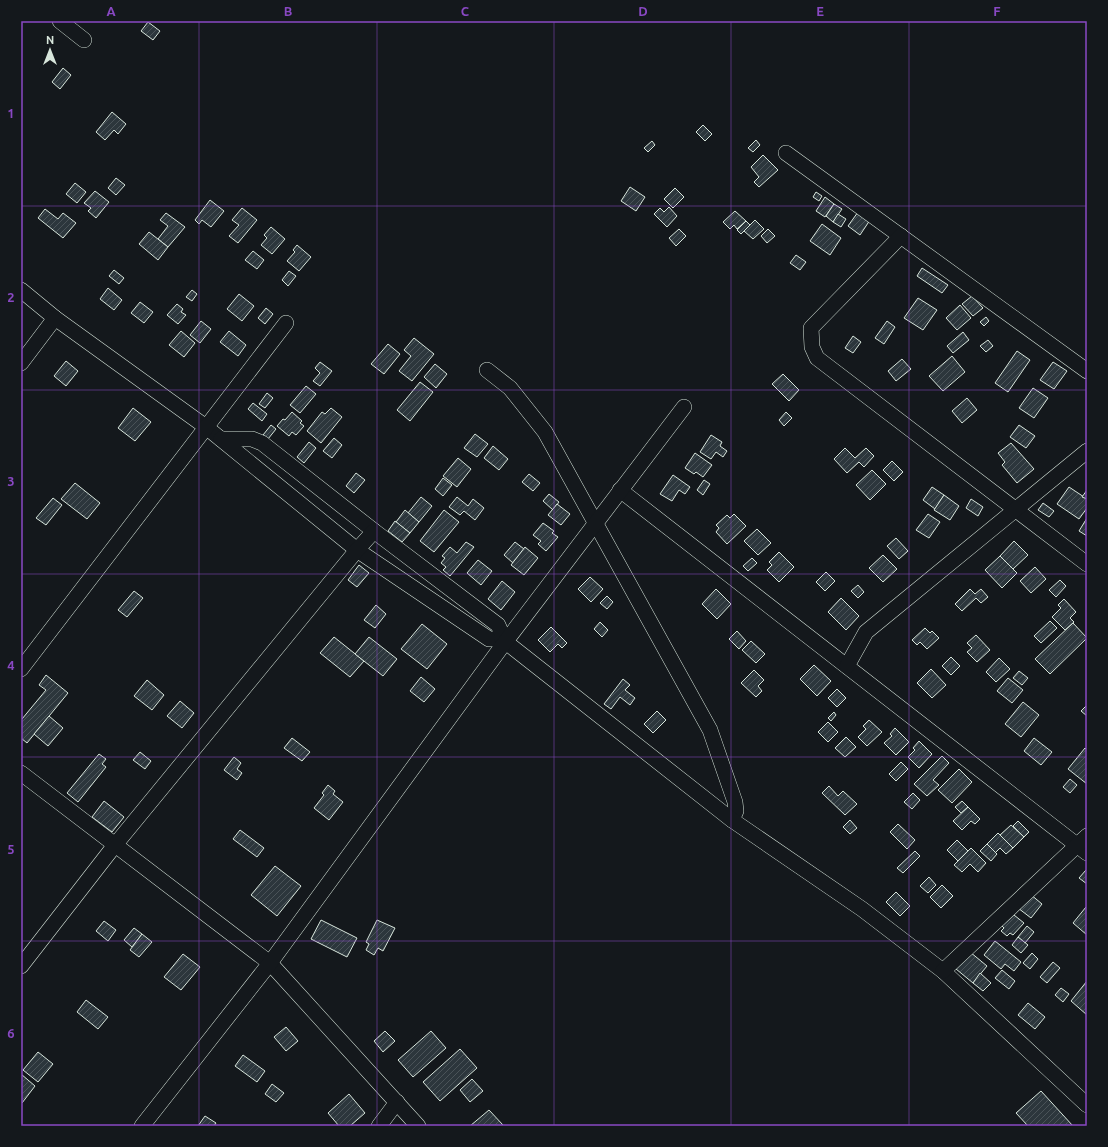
<svg xmlns="http://www.w3.org/2000/svg" width="1108" height="1147" viewBox="0 0 1108 1147" font-family="Ubuntu,sans-serif">
	<style>
		.building { fill: url(#building-hatch); stroke: #d8e6dc }
		.lines { fill: none; stroke-linecap: round; stroke-linejoin: round }
		.minor-casing { stroke: #d8e6dc; stroke-width: 16 }
		.minor { stroke: #14181c; stroke-width: 15 }
		.grid { fill: none; stroke: #8948c3; stroke-width: 1; stroke-opacity: 0.55 }
		.neatline { fill: none; stroke: #8948c3; stroke-width: 1.5 }
		.grid-label { font-size: 13px; text-anchor: middle; font-weight: bold; fill: #8948c3 }
	</style>
	<defs>
		<pattern id="building-hatch" width="6" height="6" patternUnits="userSpaceOnUse"><rect width="6" height="6" fill="#2c363c"/><path d="M-1 1l2-2M0 6l6-6M5 7l2-2" fill="none" stroke="#4a5358"/></pattern>
	</defs>
	<rect width="100%" height="100%" fill="#14181c"/>
	<!-- building -->
	<g class="building">
		<polygon points="148,22 160,31 153,40 141,31"/>
		<polygon points="63,68 71,75 60,89 52,82"/>
		<polygon points="112,112 126,124 118,134 114,130 105,140 96,132"/>
		<polygon points="703,125 712,134 705,141 696,132"/>
		<polygon points="756,140 760,145 753,152 748,148"/>
		<polygon points="652,141 655,145 648,152 644,148"/>
		<polygon points="763,155 778,170 759,187 754,182 759,177 751,167"/>
		<polygon points="116,178 125,185 116,195 108,188"/>
		<polygon points="75,183 86,192 77,203 66,194"/>
		<polygon points="630,187 645,197 636,211 621,201"/>
		<polygon points="675,188 684,197 673,208 664,199"/>
		<polygon points="95,191 109,202 96,218 88,211 91,208 84,203"/>
		<polygon points="816,192 822,196 819,201 813,197"/>
		<polygon points="825,197 834,204 825,217 816,211"/>
		<polygon points="210,200 224,211 211,227 202,220 199,224 195,220"/>
		<polygon points="834,204 842,209 833,222 826,216"/>
		<polygon points="669,207 677,216 667,227 654,214 660,208 664,212"/>
		<polygon points="242,208 257,220 238,243 229,236 239,225 232,220"/>
		<polygon points="45,209 58,219 63,213 76,223 63,238 38,218"/>
		<polygon points="735,211 746,221 737,229 734,225 730,229 723,222"/>
		<polygon points="858,212 870,220 860,235 848,226"/>
		<polygon points="166,213 185,227 168,247 158,239 168,226 160,220"/>
		<polygon points="838,214 846,219 841,227 833,222"/>
		<polygon points="755,220 764,229 753,239 744,231"/>
		<polygon points="746,221 750,225 741,234 737,230"/>
		<polygon points="822,224 841,238 830,255 810,241"/>
		<polygon points="271,227 285,239 272,254 261,245 267,238 264,235"/>
		<polygon points="679,229 686,236 676,246 669,238"/>
		<polygon points="768,229 775,236 767,243 761,236"/>
		<polygon points="149,232 168,247 158,260 139,244"/>
		<polygon points="297,245 311,257 299,271 287,261 295,252 293,250"/>
		<polygon points="253,251 264,260 257,269 245,260"/>
		<polygon points="796,255 806,262 800,270 790,263"/>
		<polygon points="922,268 948,285 942,293 917,276"/>
		<polygon points="114,270 124,278 119,284 109,276"/>
		<polygon points="289,271 296,276 288,286 282,280"/>
		<polygon points="108,288 122,300 114,310 100,299"/>
		<polygon points="192,290 197,294 192,301 186,297"/>
		<polygon points="239,294 254,306 242,321 227,309"/>
		<polygon points="972,296 983,308 973,316 962,304"/>
		<polygon points="918,298 937,310 923,330 904,318"/>
		<polygon points="140,302 153,312 144,323 131,313"/>
		<polygon points="177,304 183,309 181,312 186,315 178,324 167,315"/>
		<polygon points="960,305 971,318 957,330 946,318"/>
		<polygon points="266,308 273,314 265,324 258,318"/>
		<polygon points="986,317 989,321 984,326 980,322"/>
		<polygon points="201,321 211,329 200,343 190,335"/>
		<polygon points="887,321 895,327 884,344 875,338"/>
		<polygon points="181,331 195,343 184,357 169,345"/>
		<polygon points="229,331 246,345 238,356 220,342"/>
		<polygon points="963,332 969,340 953,353 947,346"/>
		<polygon points="853,336 861,342 853,353 845,348"/>
		<polygon points="414,338 434,354 412,381 399,371 411,356 404,350"/>
		<polygon points="988,340 993,346 986,352 980,346"/>
		<polygon points="388,344 400,354 384,374 371,364"/>
		<polygon points="1017,351 1030,360 1008,392 995,383"/>
		<polygon points="952,356 965,372 943,391 929,376"/>
		<polygon points="902,359 911,369 896,381 888,371"/>
		<polygon points="66,361 78,371 66,386 54,376"/>
		<polygon points="320,362 332,371 320,386 313,381 320,373 315,368"/>
		<polygon points="1053,362 1067,371 1054,389 1040,380"/>
		<polygon points="435,364 447,374 436,388 424,377"/>
		<polygon points="783,374 799,390 789,401 772,384"/>
		<polygon points="420,382 433,392 410,421 397,410"/>
		<polygon points="306,386 316,394 300,413 290,405"/>
		<polygon points="1033,388 1048,398 1034,418 1019,408"/>
		<polygon points="267,393 273,398 265,408 259,404"/>
		<polygon points="967,398 977,410 962,423 952,411"/>
		<polygon points="253,403 267,414 262,421 248,409"/>
		<polygon points="133,408 151,422 135,441 118,428"/>
		<polygon points="331,408 342,417 321,443 307,431 322,412 325,414"/>
		<polygon points="292,412 302,421 300,423 304,426 296,435 292,432 289,436 277,426 283,419 285,420"/>
		<polygon points="786,412 792,418 784,426 779,420"/>
		<polygon points="271,425 276,429 268,439 263,435"/>
		<polygon points="1019,425 1035,436 1026,448 1010,437"/>
		<polygon points="475,434 488,444 477,457 464,448"/>
		<polygon points="711,435 722,442 720,446 727,451 723,457 716,452 711,459 700,452"/>
		<polygon points="334,438 342,445 332,458 323,451"/>
		<polygon points="309,442 316,448 304,463 297,457"/>
		<polygon points="1011,443 1034,469 1017,483 1002,465 1005,462 998,453"/>
		<polygon points="493,446 508,459 499,470 484,458"/>
		<polygon points="845,448 855,458 866,448 874,456 864,467 859,462 847,473 834,459"/>
		<polygon points="695,453 712,465 703,477 696,472 694,474 685,468"/>
		<polygon points="458,458 471,469 457,487 443,476"/>
		<polygon points="892,461 903,472 894,481 883,470"/>
		<polygon points="872,470 886,484 870,500 856,485"/>
		<polygon points="356,473 365,480 354,493 346,486"/>
		<polygon points="529,474 540,483 533,491 522,482"/>
		<polygon points="673,475 690,487 685,494 679,490 672,501 660,494"/>
		<polygon points="443,478 452,485 443,496 435,489"/>
		<polygon points="704,480 710,484 703,495 697,490"/>
		<polygon points="75,483 100,503 87,519 61,499"/>
		<polygon points="932,487 944,495 935,509 923,500"/>
		<polygon points="1069,487 1087,499 1087,508 1079,519 1057,504"/>
		<polygon points="1087,490 1087,499 1082,497"/>
		<polygon points="549,494 559,502 553,510 543,501"/>
		<polygon points="944,495 959,506 950,520 934,510"/>
		<polygon points="421,497 432,506 419,522 408,513"/>
		<polygon points="457,497 468,506 473,499 484,508 475,520 464,511 460,515 449,507"/>
		<polygon points="53,498 62,505 46,525 36,518"/>
		<polygon points="971,499 983,507 978,516 966,508"/>
		<polygon points="1043,503 1054,511 1049,517 1038,510"/>
		<polygon points="557,504 570,514 561,525 548,515"/>
		<polygon points="405,510 419,522 410,533 396,522"/>
		<polygon points="444,510 459,522 434,552 420,541"/>
		<polygon points="734,514 746,526 727,544 716,532 719,528 716,525 727,515 730,518"/>
		<polygon points="928,514 940,522 929,538 916,530"/>
		<polygon points="1087,518 1087,536 1079,531"/>
		<polygon points="395,521 410,533 402,542 388,531"/>
		<polygon points="543,523 554,531 552,533 558,537 546,551 538,544 541,541 533,535"/>
		<polygon points="757,529 771,543 758,555 744,541"/>
		<polygon points="896,538 908,551 899,559 887,546"/>
		<polygon points="1014,541 1028,555 1013,569 1000,556"/>
		<polygon points="466,542 474,547 450,576 443,570 446,567 441,563 445,558 442,556 450,547 457,553"/>
		<polygon points="515,542 524,549 513,563 504,555"/>
		<polygon points="525,547 538,558 524,575 511,565"/>
		<polygon points="779,552 794,567 779,582 767,570 772,565 769,562"/>
		<polygon points="883,555 897,569 883,582 869,568"/>
		<polygon points="1000,556 1017,573 1002,588 985,570"/>
		<polygon points="752,558 757,563 748,571 743,566"/>
		<polygon points="478,560 492,571 481,585 467,573"/>
		<polygon points="359,565 369,573 357,587 348,580"/>
		<polygon points="1035,567 1046,579 1031,593 1020,581"/>
		<polygon points="826,572 835,581 825,591 816,582"/>
		<polygon points="590,577 603,589 591,602 578,589"/>
		<polygon points="1060,580 1066,586 1056,597 1049,590"/>
		<polygon points="502,581 515,592 501,610 488,599"/>
		<polygon points="858,585 864,592 858,598 851,591"/>
		<polygon points="716,589 731,604 717,619 702,604"/>
		<polygon points="970,589 975,594 981,589 988,597 981,603 976,598 962,611 955,604"/>
		<polygon points="134,591 143,598 127,617 118,610"/>
		<polygon points="607,596 613,602 607,609 600,603"/>
		<polygon points="841,598 859,616 846,630 828,612"/>
		<polygon points="1064,599 1076,612 1070,618 1074,622 1065,630 1052,617 1061,608 1058,605"/>
		<polygon points="376,605 386,614 375,628 364,620"/>
		<polygon points="1050,621 1057,628 1041,643 1034,636"/>
		<polygon points="600,622 608,630 602,637 594,629"/>
		<polygon points="1073,623 1087,638 1050,674 1035,659"/>
		<polygon points="422,624 447,644 427,669 401,649"/>
		<polygon points="551,627 567,643 562,648 558,644 550,652 538,640"/>
		<polygon points="925,628 930,633 932,631 939,638 927,649 920,642 917,645 912,640"/>
		<polygon points="737,631 746,641 739,649 729,639"/>
		<polygon points="976,635 990,650 977,662 967,652 972,648 967,643"/>
		<polygon points="334,637 364,661 350,677 320,653"/>
		<polygon points="369,637 397,659 383,676 355,654"/>
		<polygon points="751,641 765,654 756,663 742,650"/>
		<polygon points="951,657 960,666 951,675 942,666"/>
		<polygon points="999,658 1010,669 996,682 986,672"/>
		<polygon points="814,665 831,681 817,696 800,679"/>
		<polygon points="931,669 946,685 932,698 917,683"/>
		<polygon points="754,670 764,680 758,686 762,691 756,697 741,683"/>
		<polygon points="1019,671 1028,678 1022,685 1013,678"/>
		<polygon points="46,675 68,693 27,743 21,738 21,718 22,719 46,690 39,685"/>
		<polygon points="421,677 435,689 424,702 410,691"/>
		<polygon points="1008,678 1023,690 1012,703 997,691"/>
		<polygon points="623,679 630,685 625,690 635,698 630,705 620,697 611,709 604,704"/>
		<polygon points="147,680 164,695 152,710 134,696"/>
		<polygon points="837,689 846,698 837,707 828,698"/>
		<polygon points="180,701 194,713 182,728 167,716"/>
		<polygon points="1023,702 1039,715 1021,737 1005,724"/>
		<polygon points="1087,705 1087,716 1081,711"/>
		<polygon points="657,711 666,720 653,733 644,724"/>
		<polygon points="834,712 836,715 831,721 828,718"/>
		<polygon points="49,716 63,728 48,746 34,734"/>
		<polygon points="869,720 882,732 867,746 858,737 866,729 863,726"/>
		<polygon points="828,722 838,732 828,742 818,732"/>
		<polygon points="895,728 909,742 896,755 884,743 892,736 890,734"/>
		<polygon points="846,737 856,747 845,757 835,748"/>
		<polygon points="292,738 310,752 302,761 284,748"/>
		<polygon points="1034,738 1052,752 1041,765 1024,751"/>
		<polygon points="919,741 932,754 919,768 908,757 915,750 913,748"/>
		<polygon points="1085,748 1087,750 1087,784 1068,769"/>
		<polygon points="140,752 151,761 145,769 133,760"/>
		<polygon points="99,754 106,759 102,764 106,767 78,802 67,793"/>
		<polygon points="942,756 949,763 933,780 939,785 927,796 914,784"/>
		<polygon points="234,757 241,763 237,769 242,773 237,780 224,770"/>
		<polygon points="901,762 908,769 896,781 889,774"/>
		<polygon points="959,769 972,782 952,803 938,790"/>
		<polygon points="1070,779 1077,785 1070,793 1063,787"/>
		<polygon points="328,785 335,791 333,794 343,802 329,820 314,808 324,795 322,793"/>
		<polygon points="829,786 838,796 843,791 857,804 845,815 822,793"/>
		<polygon points="913,793 920,800 912,809 904,802"/>
		<polygon points="104,801 124,817 112,832 92,817"/>
		<polygon points="962,801 968,807 961,813 955,807"/>
		<polygon points="968,807 980,819 975,824 971,821 962,830 953,821"/>
		<polygon points="850,820 857,828 850,834 843,827"/>
		<polygon points="1018,821 1029,832 1024,837 1013,826"/>
		<polygon points="898,824 915,840 907,849 890,832"/>
		<polygon points="1011,825 1024,837 1013,848 1000,835"/>
		<polygon points="240,830 264,848 257,857 233,839"/>
		<polygon points="998,833 1013,848 1006,854 1000,848 995,853 987,844"/>
		<polygon points="957,840 968,851 958,861 947,850"/>
		<polygon points="987,844 997,854 991,861 980,851"/>
		<polygon points="971,848 986,863 978,872 970,864 962,872 954,865"/>
		<polygon points="915,851 920,856 903,873 897,868"/>
		<polygon points="275,866 301,886 277,916 251,895"/>
		<polygon points="1086,870 1087,871 1087,884 1079,878"/>
		<polygon points="929,877 936,885 928,893 920,886"/>
		<polygon points="942,885 953,896 941,908 930,897"/>
		<polygon points="896,892 910,906 900,916 886,902"/>
		<polygon points="1030,894 1042,904 1031,918 1018,908"/>
		<polygon points="1086,907 1087,907 1087,935 1073,923"/>
		<polygon points="1009,911 1024,923 1013,935 1010,933 1007,936 1001,931 1004,928 999,923"/>
		<polygon points="321,920 357,938 347,957 311,939"/>
		<polygon points="377,920 395,928 383,951 378,948 374,955 366,950 369,944 366,942"/>
		<polygon points="104,921 116,930 108,941 96,931"/>
		<polygon points="1027,926 1034,932 1025,943 1018,937"/>
		<polygon points="134,928 142,934 132,947 124,940"/>
		<polygon points="142,934 152,942 139,957 130,950"/>
		<polygon points="1018,937 1028,945 1021,953 1012,945"/>
		<polygon points="995,941 1021,962 1014,971 1005,964 1001,969 984,955"/>
		<polygon points="970,952 987,966 973,983 956,969"/>
		<polygon points="1032,953 1038,959 1030,969 1023,963"/>
		<polygon points="183,954 200,967 181,990 164,977"/>
		<polygon points="1053,962 1060,968 1047,983 1040,977"/>
		<polygon points="1002,970 1015,981 1009,989 995,978"/>
		<polygon points="980,973 991,983 983,991 973,983"/>
		<polygon points="1087,981 1087,1015 1071,1001"/>
		<polygon points="1061,988 1069,994 1063,1002 1055,995"/>
		<polygon points="86,1000 108,1017 98,1029 77,1012"/>
		<polygon points="1028,1003 1045,1017 1035,1029 1018,1015"/>
		<polygon points="286,1027 298,1041 286,1051 274,1037"/>
		<polygon points="385,1031 395,1041 383,1052 374,1041"/>
		<polygon points="431,1031 446,1048 413,1077 398,1060"/>
		<polygon points="460,1049 477,1068 440,1101 423,1082"/>
		<polygon points="38,1052 53,1064 38,1082 23,1070"/>
		<polygon points="243,1055 265,1071 257,1082 235,1066"/>
		<polygon points="21,1074 35,1086 22,1103 21,1102"/>
		<polygon points="472,1079 483,1091 470,1102 460,1090"/>
		<polygon points="272,1084 284,1093 276,1102 265,1094"/>
		<polygon points="1041,1091 1073,1126 1028,1126 1016,1113"/>
		<polygon points="349,1094 365,1113 350,1126 339,1126 328,1113"/>
		<polygon points="489,1110 503,1125 502,1126 470,1126"/>
		<polygon points="205,1116 216,1123 214,1126 198,1126"/>
	</g>
	<g class="lines">
		<!-- minor casing -->
		<g class="minor-casing">
			<g id="minor">
				<polyline points="60,21 84,40"/>
				<polyline points="786,153 1087,371"/>
				<polyline points="901,236 811,328 812,347 817,358 1087,564"/>
				<polyline points="21,290 55,318 206,427 357,550 489,639 502,639"/>
				<polyline points="21,363 55,318"/>
				<polyline points="487,370 510,388 545,432 710,730 735,802 736,811 732,820"/>
				<polyline points="221,439 252,439 262,443 374,531 498,625 502,634 502,639 732,820 862,909 943,971 1087,1105"/>
				<polyline points="620,490 1087,853"/>
				<polyline points="847,666 866,632 1087,451"/>
				<polyline points="21,669 286,323"/>
				<polyline points="21,773 270,963 418,1126"/>
				<polyline points="21,966 115,845 357,550 374,531"/>
				<polyline points="943,971 1087,836"/>
				<polyline points="142,1126 270,963 500,649 684,407"/>
				<polyline points="379,1126 397,1102"/>
			</g>
		</g>
		<!-- minor -->
		<use href="#minor" class="minor"/>
	</g>
	<!-- grid -->
	<path class="grid" d="M199,21v1105M377,21v1105M554,21v1105M731,21v1105M909,21v1105M21,206h1066M21,390h1066M21,574h1066M21,757h1066M21,941h1066"/>
	<!-- border -->
	<rect width="1108" height="1147" fill="none" stroke="#14181c" stroke-width="44"/>
	<!-- north arrow -->
	<g transform="translate(50 50)" stroke="#14181c" stroke-width="3" paint-order="stroke">
	<path d="M0-3L7 15L0 10L-7 15Z" fill="#d8e6dc"/>
	<text y="-6" font-size="11" font-weight="bold" text-anchor="middle" fill="#d8e6dc">N</text>
	</g>
	<rect x="22" y="22" width="1064" height="1103" class="neatline"/>
	<g class="grid-label">
		<text x="111" y="16">A</text>
		<text x="288" y="16">B</text>
		<text x="465" y="16">C</text>
		<text x="643" y="16">D</text>
		<text x="820" y="16">E</text>
		<text x="997" y="16">F</text>
		<text x="11" y="118">1</text>
		<text x="11" y="302">2</text>
		<text x="11" y="486">3</text>
		<text x="11" y="670">4</text>
		<text x="11" y="854">5</text>
		<text x="11" y="1038">6</text>
	</g>
</svg>
